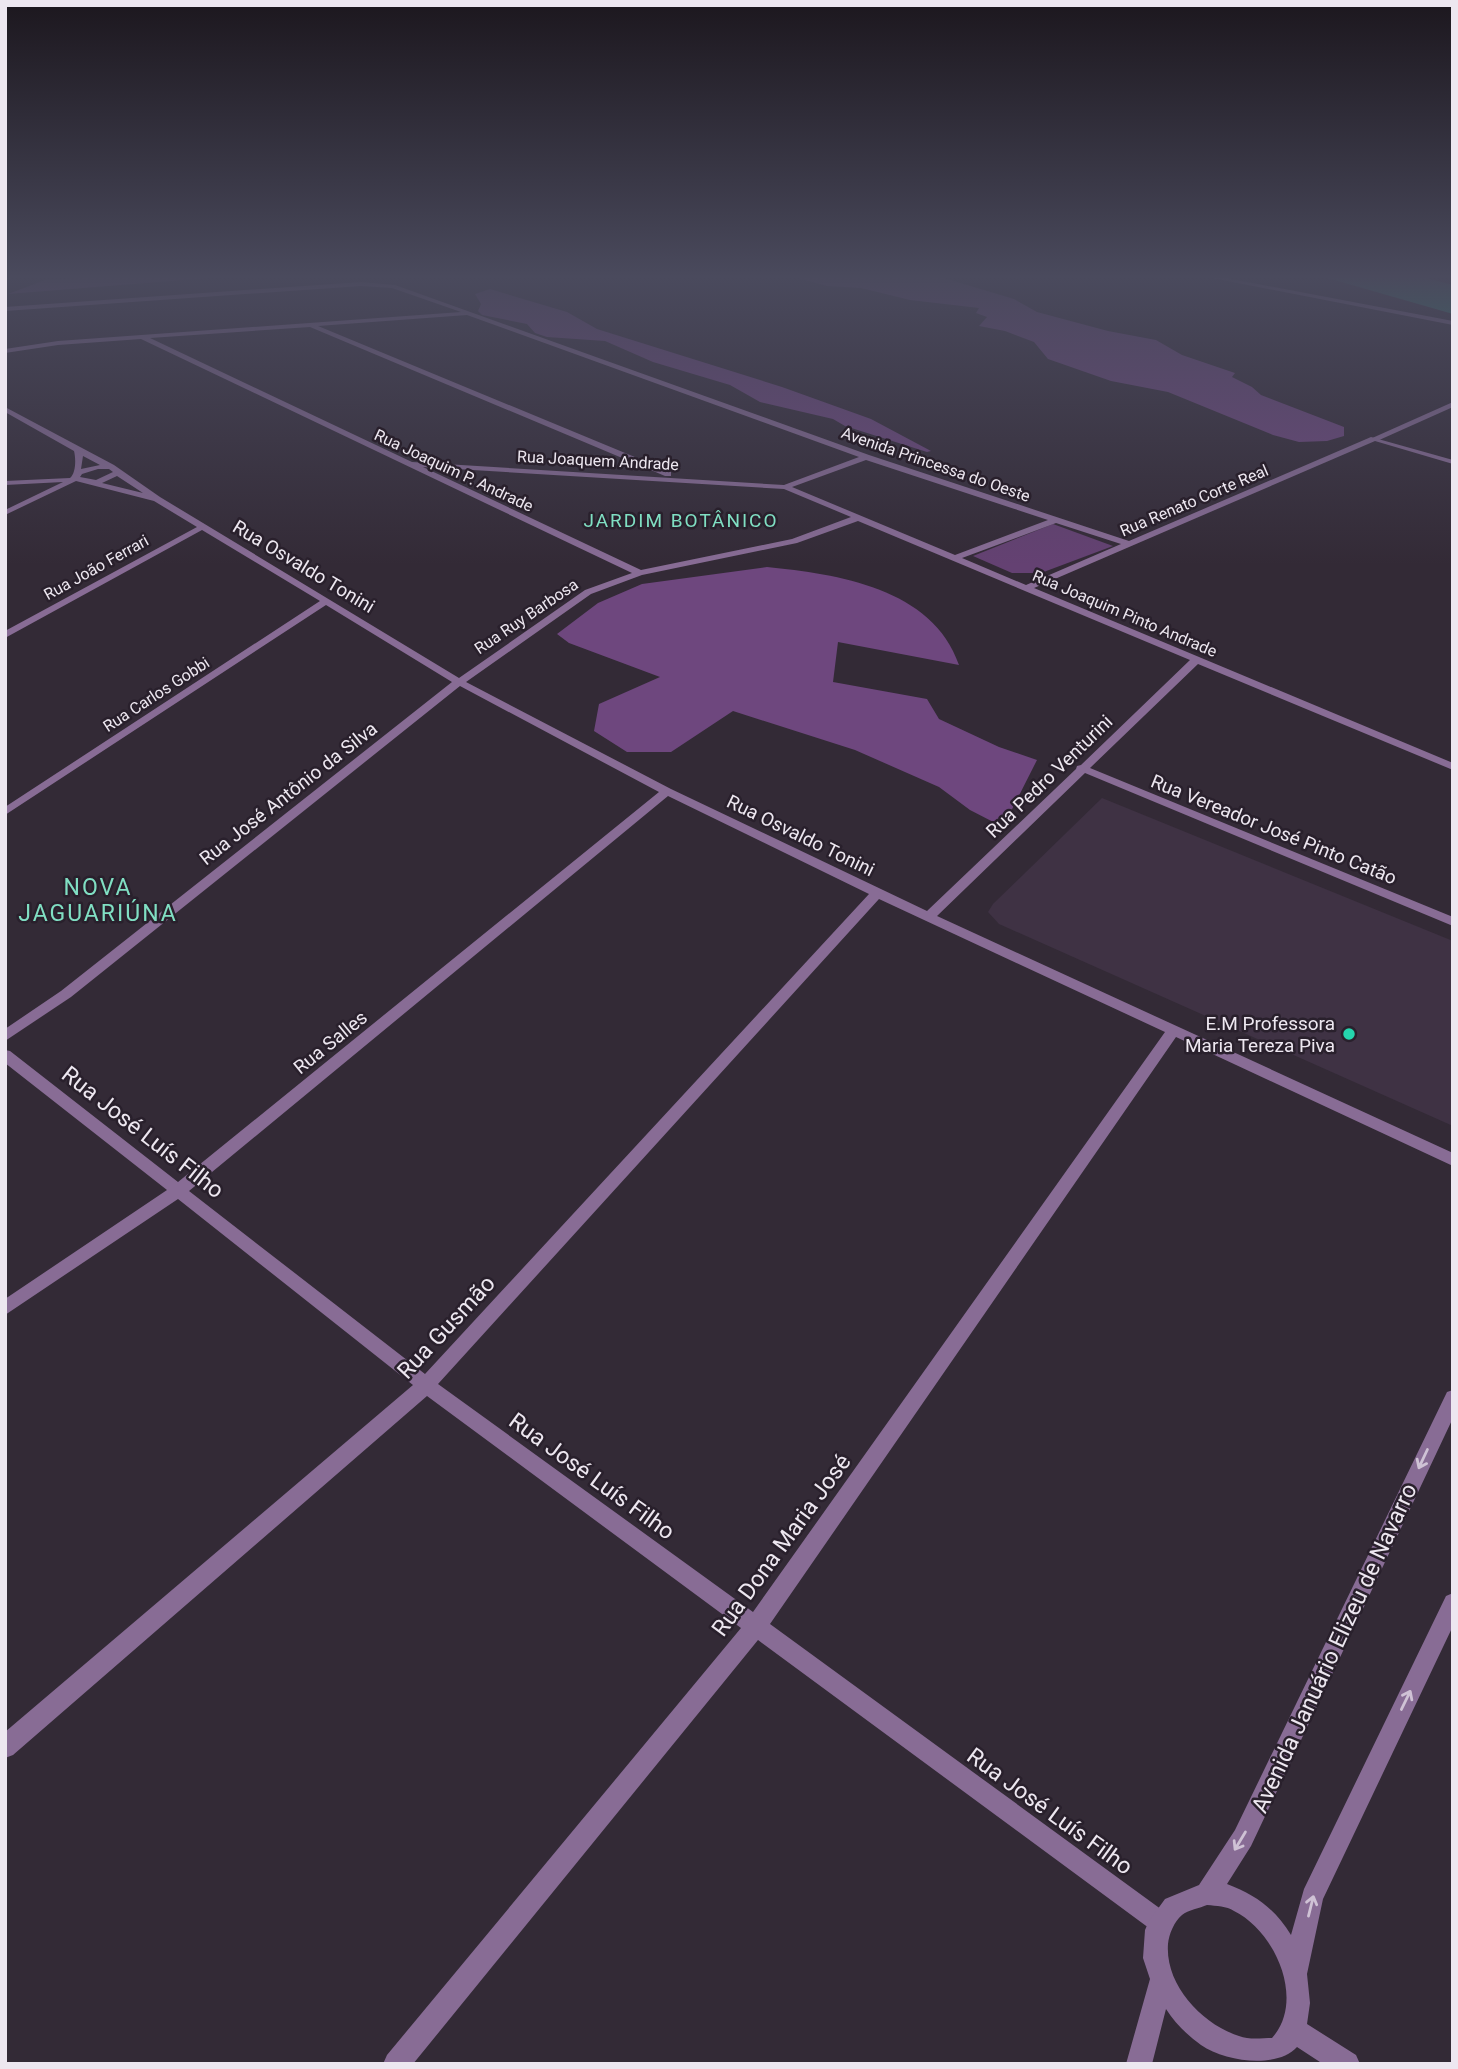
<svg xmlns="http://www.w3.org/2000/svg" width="1458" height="2069" viewBox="0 0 1458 2069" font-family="Roboto,sans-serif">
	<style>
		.built { fill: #3f3244 }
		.green { fill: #644172 }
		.forest { fill: #6e477e }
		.water { fill: #2b8c74 }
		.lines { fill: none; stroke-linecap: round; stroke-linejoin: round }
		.minor { fill: #886c95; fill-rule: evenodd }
		.tertiary { fill: #886c95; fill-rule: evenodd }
		.oneway { stroke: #cfc2d5 }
		.poi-dot { fill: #25d5ae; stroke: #29202c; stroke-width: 2.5 }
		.labels { text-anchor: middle; stroke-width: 5; stroke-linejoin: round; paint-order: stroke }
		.far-street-label { font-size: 16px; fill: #ede7f0; stroke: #29202c }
		.far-quarter-label { font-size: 19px; letter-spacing: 2px; fill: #80dfc3; stroke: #29202c }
		.street-label { font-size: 19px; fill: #ede7f0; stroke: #29202c }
		.poi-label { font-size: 19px; fill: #ede7f0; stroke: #29202c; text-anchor: end }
		.quarter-label { font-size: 23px; letter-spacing: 2px; fill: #80dfc3; stroke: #29202c }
		.near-street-label { font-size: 23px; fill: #ede7f0; stroke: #29202c }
	</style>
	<rect width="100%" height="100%" fill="#332a36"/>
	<!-- built -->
	<polygon class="built" points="1102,798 1453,941 1453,1126 999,924 988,912 993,904"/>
	<!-- green -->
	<polygon class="green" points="1053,524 1113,546 1041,573 1012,573 973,556"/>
	<!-- forest -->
	<g class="forest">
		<polygon points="137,275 246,275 8,294 45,280"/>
		<polygon points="787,275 934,275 1014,299 1037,312 1108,331 1156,340 1182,355 1235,373 1232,377 1252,387 1261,395 1344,427 1344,436 1327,441 1299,442 1273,435 1168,392 1111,381 1048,359 1034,342 1005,331 979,326 987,317 976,313 979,308 910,300 861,288 827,286"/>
		<polygon points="490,289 567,312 597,329 782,387 871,419 931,451 927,452 845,426 833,419 760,402 730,385 653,362 605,341 547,337 535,333 527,324 482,315 478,311 481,304 475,294"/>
		<path d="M767,567c70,7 166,21 192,98l-121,-23 -5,40 94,17 12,20 60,28 38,13 -34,67 -33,-17 -31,-23 -84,-37 -122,-39 -62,41h-44l-33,-21 5,-27 61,-27 -91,-34 -12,-9 41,-31 44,-19z"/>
	</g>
	<!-- water -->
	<polygon class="water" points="1317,275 1415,275 1453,285 1453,314"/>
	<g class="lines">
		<!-- minor -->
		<g class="minor">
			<polygon points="10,275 17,275 5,282 5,278"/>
			<path d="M361,282l34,3 474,170 260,86 242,-104 82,23v4l-78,-23 -341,147 419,175v7l-255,-106 -108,104 363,149v9l-368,-153 -148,143 516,237v13l-277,-129 -406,587 399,291 4,8 -4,8 -8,4 -8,-4 -395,-291 -345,424h-30l4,-9 354,-427 -314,-232 -414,359 -8,3v-26l408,-347 -235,-186 -173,116v-16l162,-109 -162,-127v-13l5,1 168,131 481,-390 -199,-106 -389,311 -66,44v-12l56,-38 391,-309 -126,-77 -321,210v-8l315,-206 -118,-71 -197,108v-7l192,-104 -43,-26 -78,-20 -71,34v-5l58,-28 -58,3v-4l65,-3c6,-5 6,-19 4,-27l-69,-39v-5l109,58 46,32 299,181 126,-88 47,-17 -491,-234 -83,6 -53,8v-4l53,-8 403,-29 -69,-24 -31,-2 -356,25v-4zM467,315l392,142 -75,28 -372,-23 -262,-124 160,-11 355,149h6v-4l-353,-146zM83,456l17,9 -19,4zM866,460l182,60 -93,35 -163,-68zM423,467l361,22 67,28 -59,22 -151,31zM98,469h11l4,3 -17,8 -16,-3 2,-3zM117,476l26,17 -41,-10zM858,521l332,139 -109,105 -4,1 -1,3 -149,142 -256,-122 -205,-107 125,-88 51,-19 155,-32zM1056,523l65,21 -95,41 -64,-27zM668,796l201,98 -444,480 -236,-183zM879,899l286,133 -412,580 -315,-228z"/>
		</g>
		<!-- tertiary -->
		<g class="tertiary">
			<polygon points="1197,275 1210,275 1453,321 1453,325"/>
			<polygon points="1453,402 1453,407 1377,441 1370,439"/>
			<path d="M1453,1390v28l-202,428 -24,38c29,11 48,25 64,51l13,-46 142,-293 7,-3v33l-130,273 -16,75 3,29 -3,21 49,31 4,9h-37l-26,-17c-20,22 -71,15 -96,-2 -14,-10 -26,-22 -35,-36l-14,55h-26l24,-85 -7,-21 2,-28 4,-9 16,-22 34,-14 36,-55 212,-438zM1207,1905c10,1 19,1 27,6 41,20 72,89 38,127 -10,0 -23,2 -33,-2 -37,-12 -74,-51 -71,-92 1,-10 6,-22 14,-29 6,-5 18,-7 25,-10z"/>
		</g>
	</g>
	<!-- one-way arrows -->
	<defs><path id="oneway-shaft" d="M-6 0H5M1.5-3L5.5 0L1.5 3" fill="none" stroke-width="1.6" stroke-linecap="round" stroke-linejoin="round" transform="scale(1.75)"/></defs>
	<g class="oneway">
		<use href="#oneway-shaft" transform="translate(1423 1459) rotate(115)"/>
		<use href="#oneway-shaft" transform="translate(1406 1700) rotate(-64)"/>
		<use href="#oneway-shaft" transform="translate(1240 1841) rotate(121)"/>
		<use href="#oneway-shaft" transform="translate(1311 1906) rotate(-76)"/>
	</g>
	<!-- sky -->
	<linearGradient id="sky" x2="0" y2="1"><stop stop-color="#1c171e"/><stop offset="0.49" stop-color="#4a4a5d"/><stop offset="1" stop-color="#4a4a5d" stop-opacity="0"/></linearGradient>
	<rect width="1458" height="565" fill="url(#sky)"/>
	<!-- markers -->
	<circle class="poi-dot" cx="1349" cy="1034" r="7"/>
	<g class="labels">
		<!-- far-street labels -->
		<g class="far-street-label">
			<text transform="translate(598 460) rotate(3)" y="6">Rua Joaquem Andrade</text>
			<text transform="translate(936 464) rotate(19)" y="6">Avenida Princessa do Oeste</text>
			<text transform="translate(454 470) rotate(25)" y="6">Rua Joaquim P. Andrade</text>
			<text transform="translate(1194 500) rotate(-23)" y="6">Rua Renato Corte Real</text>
			<text transform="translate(96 567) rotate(-29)" y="6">Rua João Ferrari</text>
			<text transform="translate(1125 613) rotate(23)" y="6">Rua Joaquim Pinto Andrade</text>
			<text transform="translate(526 616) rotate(-34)" y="6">Rua Ruy Barbosa</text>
			<text transform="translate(156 694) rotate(-33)" y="6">Rua Carlos Gobbi</text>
		</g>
		<!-- far-quarter labels -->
		<g class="far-quarter-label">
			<text x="681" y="527">JARDIM BOTÂNICO</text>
		</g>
		<!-- street labels -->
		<g class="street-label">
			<text transform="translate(304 566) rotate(31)" y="7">Rua Osvaldo Tonini</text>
			<text transform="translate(1049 776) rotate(-44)" y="7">Rua Pedro Venturini</text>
			<text transform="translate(288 793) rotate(-38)" y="7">Rua José Antônio da Silva</text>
			<text transform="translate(1274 829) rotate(22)" y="7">Rua Vereador José Pinto Catão</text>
			<text transform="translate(801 835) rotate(26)" y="7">Rua Osvaldo Tonini</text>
			<text transform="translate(330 1042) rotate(-39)" y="7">Rua Salles</text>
		</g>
		<!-- poi labels -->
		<g class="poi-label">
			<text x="1335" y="1030">E.M Professora<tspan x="1335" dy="22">Maria Tereza Piva</tspan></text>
		</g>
		<!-- quarter labels -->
		<g class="quarter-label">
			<text x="98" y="895">NOVA<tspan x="98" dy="26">JAGUARIÚNA</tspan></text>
		</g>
		<!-- near-street labels -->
		<g class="near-street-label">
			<text transform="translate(143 1132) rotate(38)" y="8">Rua José Luís Filho</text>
			<text transform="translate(446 1327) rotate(-47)" y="8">Rua Gusmão</text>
			<text transform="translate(592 1476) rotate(36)" y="8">Rua José Luís Filho</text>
			<text transform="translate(781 1545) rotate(-54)" y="8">Rua Dona Maria José</text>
			<text transform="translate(1334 1648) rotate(-65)" y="8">Avenida Januário Elizeu de Navarro</text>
			<text transform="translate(1050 1811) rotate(36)" y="8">Rua José Luís Filho</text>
		</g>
	</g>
	<!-- border -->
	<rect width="1458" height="2069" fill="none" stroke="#ede7f0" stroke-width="14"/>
</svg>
